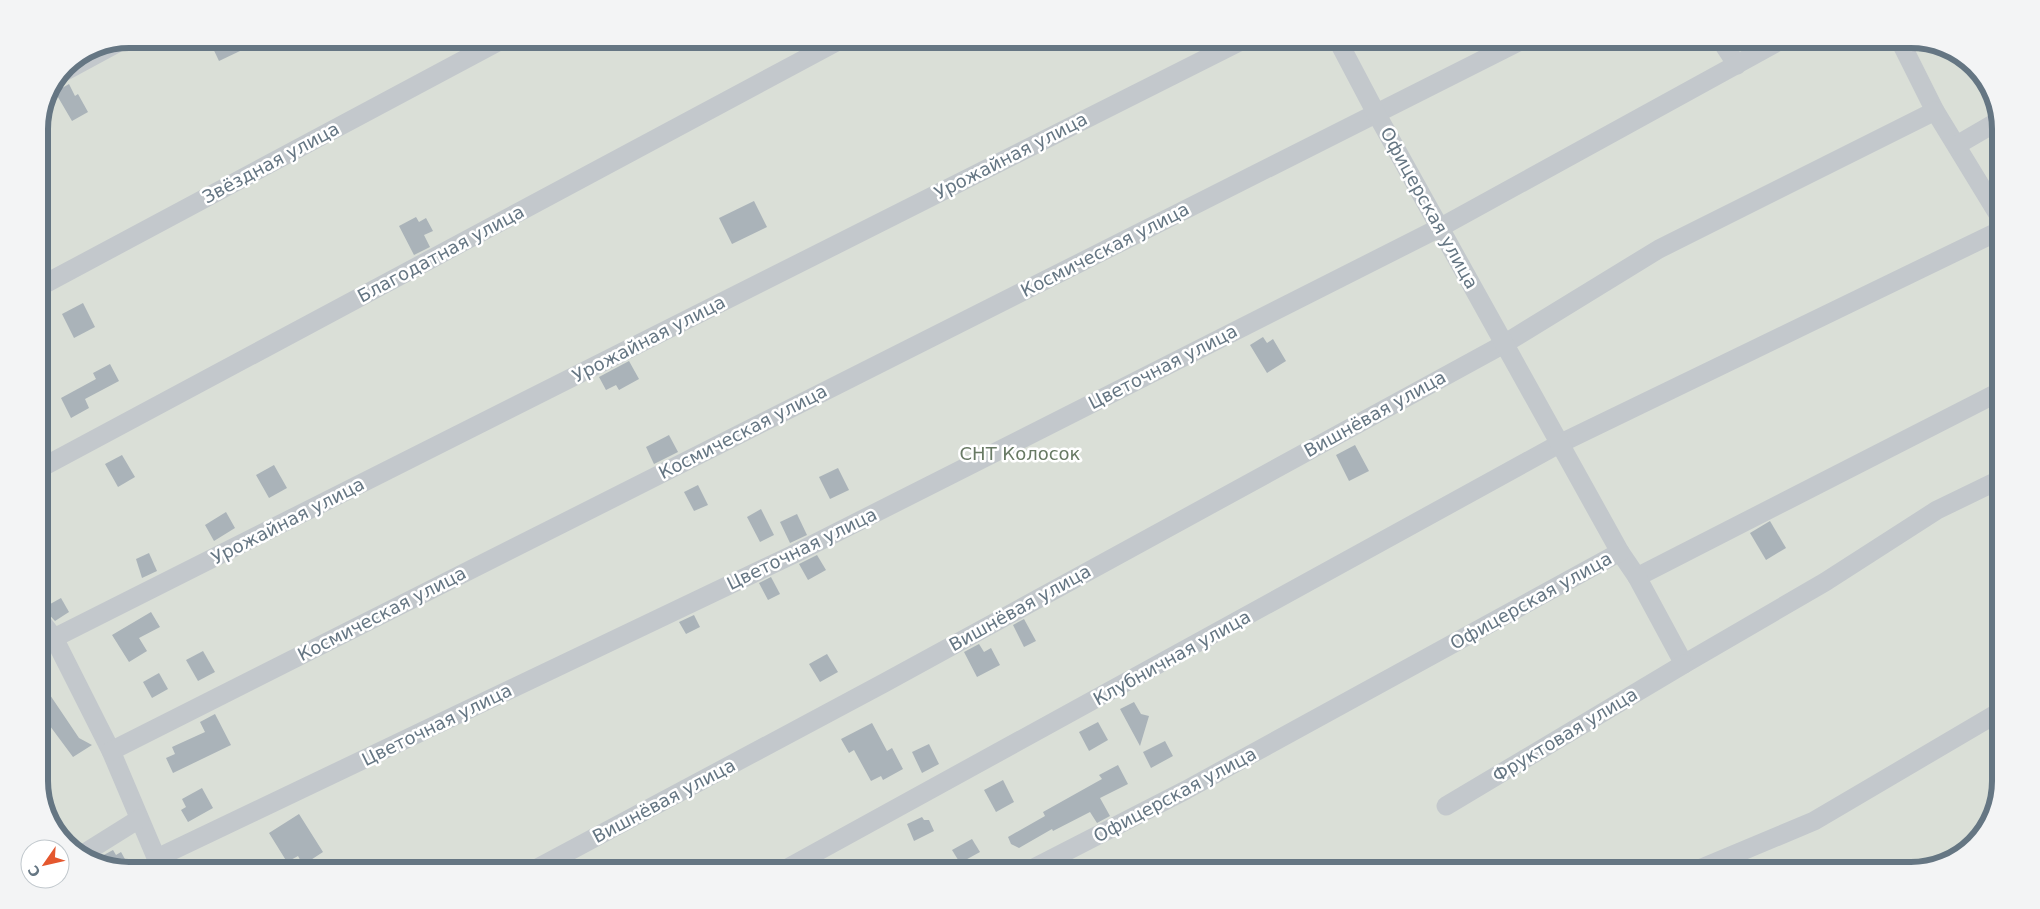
<svg xmlns="http://www.w3.org/2000/svg" width="2040" height="909" viewBox="0 0 2040 909" font-family="'DejaVu Sans',sans-serif">
	<style>
		.green { fill: #dadfd7 }
		.building { fill: #aab3b9 }
		.lines { fill: none; stroke-linecap: round; stroke-linejoin: round }
		.minor { stroke: #c3c8cc; stroke-width: 19 }
		.labels { text-anchor: middle; stroke-width: 5; stroke-linejoin: round; paint-order: stroke }
		.street-label { font-size: 18px; fill: #657683; stroke: #fff }
		.park-label { font-size: 18px; fill: #687a64; stroke: #fff }
		.rim { fill: none; stroke: #657683; stroke-width: 6 }
	</style>
	<rect width="100%" height="100%" fill="#fafaf8"/>
	<!-- green -->
	<polygon class="green" points="129,39 1911,39 1946,46 1986,79 2001,123 2001,780 1994,815 1961,855 1911,870 1660,870 1659,868 1646,870 129,870 94,863 54,830 39,786 39,123 65,65"/>
	<!-- building -->
	<g class="building">
		<polygon points="217,39 234,39 240,51 219,61 210,42"/>
		<polygon points="69,84 75,96 78,94 88,112 72,121 55,92"/>
		<polygon points="754,201 767,227 732,244 719,218"/>
		<polygon points="416,217 419,222 426,218 433,231 424,235 430,247 414,255 399,226"/>
		<polygon points="83,303 95,327 74,338 62,314"/>
		<polygon points="1263,337 1267,343 1273,339 1286,361 1267,373 1250,345"/>
		<polygon points="629,361 639,379 619,390 616,385 606,390 599,377"/>
		<polygon points="110,364 119,381 85,399 89,408 71,418 61,398 96,379 93,373"/>
		<polygon points="669,435 678,452 654,464 646,447"/>
		<polygon points="1355,445 1369,471 1349,481 1336,455"/>
		<polygon points="122,455 135,477 118,487 105,464"/>
		<polygon points="274,465 287,488 269,498 256,475"/>
		<polygon points="838,468 849,490 830,499 819,477"/>
		<polygon points="698,485 708,505 694,511 684,492"/>
		<polygon points="761,509 774,535 760,542 747,517"/>
		<polygon points="226,512 235,528 214,541 205,525"/>
		<polygon points="797,514 807,535 790,543 780,522"/>
		<polygon points="1770,521 1786,548 1766,560 1750,533"/>
		<polygon points="149,553 157,571 142,578 136,559"/>
		<polygon points="817,555 826,570 808,580 799,564"/>
		<polygon points="771,577 780,594 768,600 759,583"/>
		<polygon points="61,598 69,612 55,621 43,608"/>
		<polygon points="151,612 160,627 139,638 147,651 129,662 112,635"/>
		<polygon points="694,615 700,627 686,634 679,622"/>
		<polygon points="1024,619 1036,641 1024,647 1013,625"/>
		<polygon points="979,644 984,652 991,648 1000,665 977,677 964,652"/>
		<polygon points="203,651 215,672 198,681 186,660"/>
		<polygon points="827,654 838,672 820,682 809,664"/>
		<polygon points="159,673 168,689 152,698 143,682"/>
		<polygon points="48,692 79,738 92,745 73,757 50,726 44,730 39,722 39,698"/>
		<polygon points="1134,702 1141,714 1149,716 1140,746 1120,709"/>
		<polygon points="215,714 231,745 173,773 166,758 175,754 172,747 205,732 200,722"/>
		<polygon points="1098,722 1108,740 1089,751 1079,732"/>
		<polygon points="872,723 887,751 892,748 903,769 883,780 881,776 871,781 854,750 849,753 841,739"/>
		<polygon points="1165,741 1173,756 1151,768 1143,752"/>
		<polygon points="929,744 939,764 922,773 912,752"/>
		<polygon points="1118,765 1128,784 1100,798 1110,816 1097,823 1090,812 1053,831 1052,829 1019,848 1011,844 1008,837 1045,816 1043,812 1102,779 1099,775"/>
		<polygon points="1003,780 1014,802 996,812 984,790"/>
		<polygon points="202,788 213,808 188,822 181,810 186,807 182,799"/>
		<polygon points="299,814 323,852 303,865 298,856 287,862 269,833"/>
		<polygon points="922,817 924,820 929,820 934,831 914,841 907,824"/>
		<polygon points="972,839 980,852 960,863 952,850"/>
		<polygon points="113,850 116,855 121,852 131,870 101,865 105,862 102,856"/>
	</g>
	<g class="lines">
		<!-- minor -->
		<g class="minor">
			<polyline points="1720,39 1737,65"/>
			<polyline points="1899,39 1935,111 2001,219"/>
			<polyline points="62,73 123,40"/>
			<polyline points="1957,145 2000,120"/>
			<polyline points="39,287 503,39"/>
			<polyline points="39,469 842,39"/>
			<polyline points="1620,552 1637,577 2001,391"/>
			<polyline points="1637,577 1684,664 1825,582 1937,510 2001,479"/>
			<polyline points="39,619 54,638 111,751 161,869"/>
			<polyline points="54,638 1245,39"/>
			<polyline points="111,751 1524,39"/>
			<polyline points="1446,806 1684,664"/>
			<polyline points="83,854 139,819"/>
			<polyline points="157,858 792,555 1441,227 1783,39"/>
			<polyline points="534,870 884,683 1504,344 1659,249 1935,111"/>
			<polyline points="784,870 1559,444 2001,230"/>
			<polyline points="1030,870 1186,790 1620,552 1376,113 1337,39"/>
			<polyline points="1697,870 1814,821 2001,711"/>
		</g>
	</g>
	<g class="labels">
		<!-- street labels -->
		<g class="street-label">
			<text transform="translate(1011 156) rotate(-27)" y="6">Урожайная улица</text>
			<text transform="translate(271 163) rotate(-28)" y="6">Звёздная улица</text>
			<text transform="translate(1429 208) rotate(61)" y="6">Офицерская улица</text>
			<text transform="translate(1105 250) rotate(-27)" y="6">Космическая улица</text>
			<text transform="translate(441 254) rotate(-28)" y="6">Благодатная улица</text>
			<text transform="translate(649 339) rotate(-27)" y="6">Урожайная улица</text>
			<text transform="translate(1163 367) rotate(-27)" y="6">Цветочная улица</text>
			<text transform="translate(1375 414) rotate(-29)" y="6">Вишнёвая улица</text>
			<text transform="translate(743 432) rotate(-27)" y="6">Космическая улица</text>
			<text transform="translate(288 521) rotate(-27)" y="6">Урожайная улица</text>
			<text transform="translate(802 549) rotate(-26)" y="6">Цветочная улица</text>
			<text transform="translate(1531 601) rotate(-29)" y="6">Офицерская улица</text>
			<text transform="translate(1020 608) rotate(-29)" y="6">Вишнёвая улица</text>
			<text transform="translate(382 614) rotate(-27)" y="6">Космическая улица</text>
			<text transform="translate(1172 658) rotate(-29)" y="6">Клубничная улица</text>
			<text transform="translate(437 725) rotate(-26)" y="6">Цветочная улица</text>
			<text transform="translate(1565 735) rotate(-31)" y="6">Фруктовая улица</text>
			<text transform="translate(1175 795) rotate(-28)" y="6">Офицерская улица</text>
			<text transform="translate(664 801) rotate(-28)" y="6">Вишнёвая улица</text>
		</g>
		<!-- park labels -->
		<g class="park-label">
			<text x="1020" y="460">СНТ Колосок</text>
		</g>
	</g>
	<!-- crop -->
	<path d="M0 0H2040V909H0ZM129 48H1911A81 81 0 0 1 1992 129V781A81 81 0 0 1 1911 862H129A81 81 0 0 1 48 781V129A81 81 0 0 1 129 48Z" fill="#f3f4f5" fill-rule="evenodd"/>
	<path class="rim" d="M129 48H1911A81 81 0 0 1 1992 129V781A81 81 0 0 1 1911 862H129A81 81 0 0 1 48 781V129A81 81 0 0 1 129 48Z"/>
	<!-- north arrow -->
	<g transform="translate(45 864) rotate(236)"><circle r="24" fill="#ffffff" stroke="#c1c8cd"/>
	<path d="M0-4L9 19L0 12L-9 19Z" fill="#e4572e"/>
	<text y="-8" font-size="14" font-weight="bold" text-anchor="middle" fill="#657683">С</text>
	</g>
</svg>
